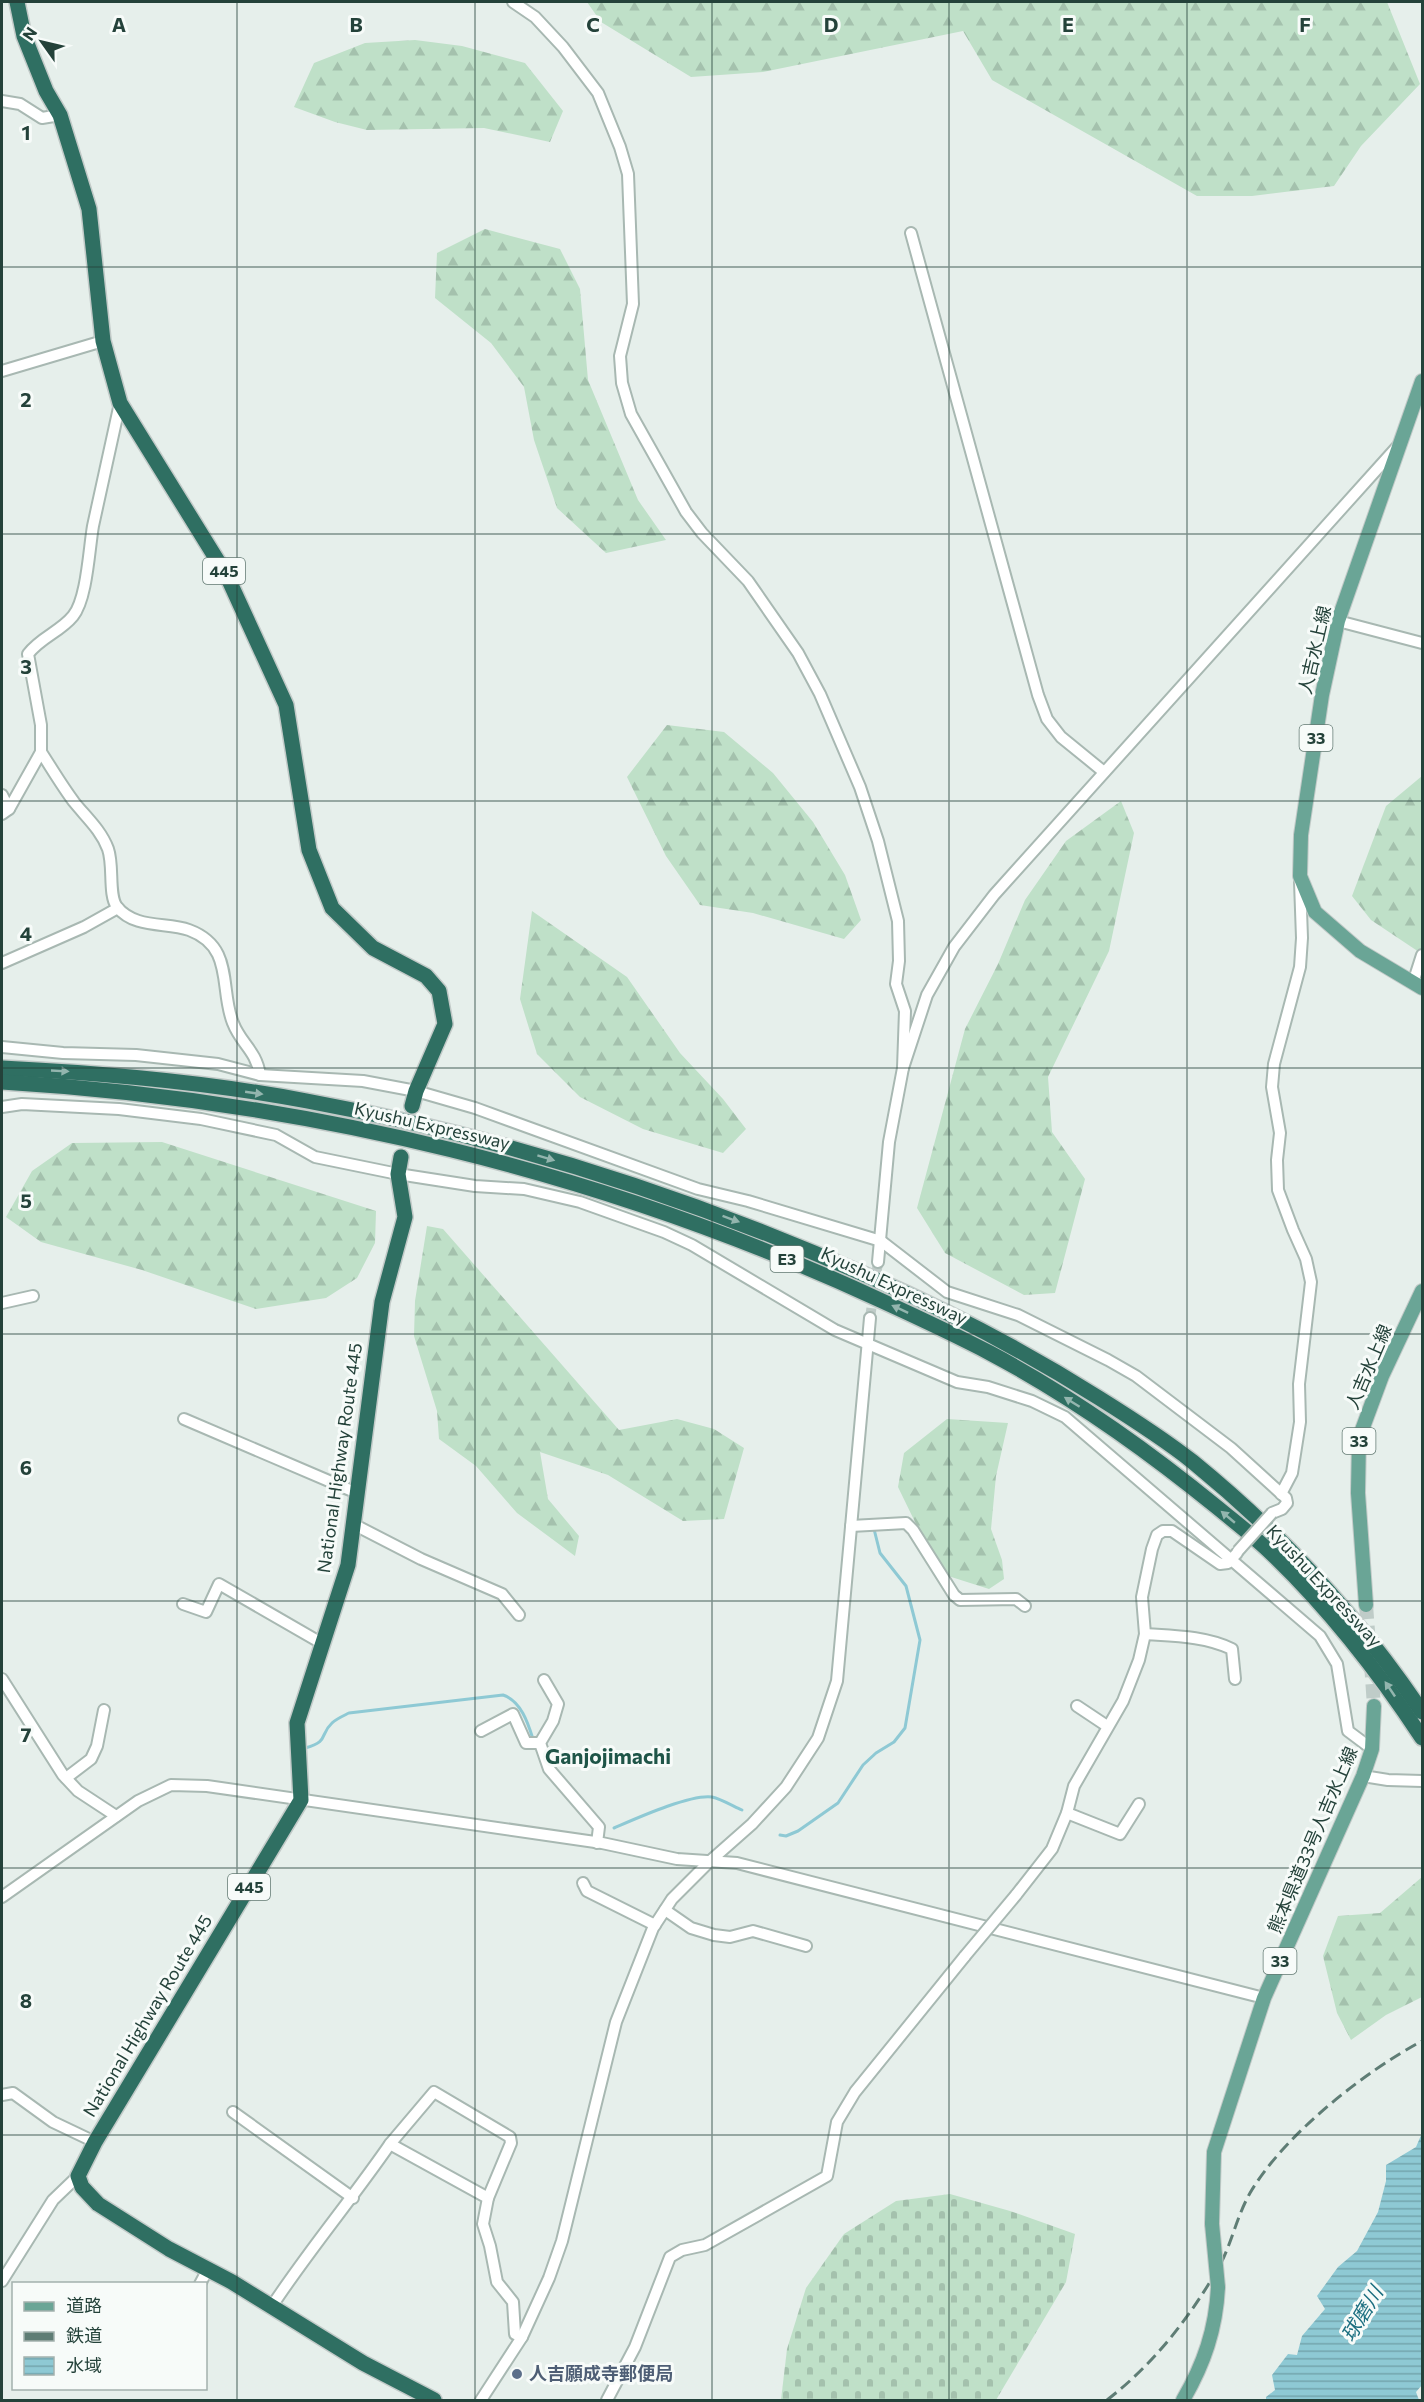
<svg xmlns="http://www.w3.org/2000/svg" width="1424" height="2402" viewBox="0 0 1424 2402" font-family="Commissioner,'Noto Sans JP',sans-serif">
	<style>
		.forest { fill: url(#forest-firs) }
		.cemetery { fill: url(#cemetery-stones) }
		.water { fill: url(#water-rules) }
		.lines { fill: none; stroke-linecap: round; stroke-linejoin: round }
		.stream { stroke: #8ec9d4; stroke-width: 3 }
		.minor-tunnel { stroke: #bfccc8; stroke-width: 10; stroke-dasharray: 10 5; stroke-linecap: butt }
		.major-tunnel { stroke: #bfccc8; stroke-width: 14; stroke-dasharray: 14 7; stroke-linecap: butt }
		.minor-casing { stroke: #a8b8b2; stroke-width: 14 }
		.major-casing { stroke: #c2cac8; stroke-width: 16 }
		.highway-casing { stroke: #c2cac8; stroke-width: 18 }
		.minor { stroke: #fff; stroke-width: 10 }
		.major { stroke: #6aa596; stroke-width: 14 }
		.highway { stroke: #2f6f62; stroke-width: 15 }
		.rail { stroke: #5f7d75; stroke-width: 3; stroke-dasharray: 12 6; stroke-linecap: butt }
		.minor-bridge-casing { stroke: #a8b8b2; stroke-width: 14; stroke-linecap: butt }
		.major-bridge-casing { stroke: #c2cac8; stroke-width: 16; stroke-linecap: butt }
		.minor-bridge { stroke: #fff; stroke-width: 10 }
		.major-bridge { stroke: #6aa596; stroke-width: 14 }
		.oneway { fill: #93b5ae }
		.grid { fill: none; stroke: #24423a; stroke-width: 1.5; stroke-opacity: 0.55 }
		.service-dot { fill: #5c6f8a; stroke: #f7fbf9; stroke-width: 2 }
		.labels { text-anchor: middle; stroke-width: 6; stroke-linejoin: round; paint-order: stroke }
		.shield { fill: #f7fbf9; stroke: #637a73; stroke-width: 1.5 }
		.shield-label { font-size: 16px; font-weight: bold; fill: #24423a }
		.street-label { font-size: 18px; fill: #24423a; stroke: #f7fbf9 }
		.service-label { font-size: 18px; font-weight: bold; fill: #4e5e75; stroke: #f7fbf9; text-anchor: start }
		.water-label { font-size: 20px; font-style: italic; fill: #1c6f80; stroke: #f7fbf9 }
		.quarter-label { font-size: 21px; font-weight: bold; fill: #1f5548; stroke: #f7fbf9 }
		.grid-label { font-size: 20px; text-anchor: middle; font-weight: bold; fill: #24423a; stroke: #f7fbf9; stroke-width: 6; stroke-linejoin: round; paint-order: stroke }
	</style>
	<defs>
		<pattern id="forest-firs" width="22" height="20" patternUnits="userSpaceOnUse" patternTransform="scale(1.5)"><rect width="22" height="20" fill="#bfe0c8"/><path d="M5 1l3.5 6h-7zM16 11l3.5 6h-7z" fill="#a4c1ad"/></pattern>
		<pattern id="cemetery-stones" width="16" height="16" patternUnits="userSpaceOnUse" patternTransform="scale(1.5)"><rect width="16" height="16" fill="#bfe0c8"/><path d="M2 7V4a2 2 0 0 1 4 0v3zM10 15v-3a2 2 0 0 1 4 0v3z" fill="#a4c1ad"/></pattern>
		<pattern id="water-rules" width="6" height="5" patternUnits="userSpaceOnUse" patternTransform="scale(1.5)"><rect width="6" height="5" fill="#8ec9d4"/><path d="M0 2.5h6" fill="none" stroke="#74a5ad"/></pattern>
	</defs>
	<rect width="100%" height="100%" fill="#e6efeb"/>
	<!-- forest -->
	<g class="forest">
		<polygon points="587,2 1387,2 1420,84 1361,146 1334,186 1252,196 1197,196 992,80 963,31 763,72 691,77 601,22"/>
		<polygon points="415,40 462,46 525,63 563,111 550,142 484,128 367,130 335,122 294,107 314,63 365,43"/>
		<polygon points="485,229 560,249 580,289 588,380 638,500 666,540 606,553 557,508 534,440 524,387 491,343 435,298 437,253"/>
		<polygon points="667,725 724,732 773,773 813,822 845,875 861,920 844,939 753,913 700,905 666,856 627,777"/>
		<polygon points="1422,776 1422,954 1371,920 1352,896 1386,806"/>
		<polygon points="1121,801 1134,833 1109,951 1048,1077 1052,1132 1085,1179 1055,1293 1024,1295 945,1253 917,1208 965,1029 998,964 1025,900 1066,841"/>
		<polygon points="532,911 627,977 680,1053 723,1099 746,1129 723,1153 643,1129 580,1097 537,1054 520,999"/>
		<polygon points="162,1142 376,1211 375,1243 357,1278 326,1298 256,1309 142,1270 41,1242 6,1217 32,1171 72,1143"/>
		<polygon points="427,1226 443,1229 619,1430 677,1419 714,1429 744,1448 724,1519 683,1521 608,1475 540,1452 548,1499 579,1536 575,1556 517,1513 476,1466 439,1439 437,1411 414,1336 415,1301"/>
		<polygon points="947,1419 1008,1423 996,1476 991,1529 1002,1560 1004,1579 989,1589 945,1575 915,1522 898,1487 904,1453"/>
		<polygon points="1422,1877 1422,1997 1386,2015 1351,2040 1337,2013 1323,1956 1338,1916 1380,1913"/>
	</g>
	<!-- cemetery -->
	<polygon class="cemetery" points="950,2194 1010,2211 1075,2234 1066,2282 996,2400 781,2400 787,2349 806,2288 844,2234 896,2201"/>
	<!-- water -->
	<polygon class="water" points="1422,2133 1422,2385 1416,2392 1419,2400 1266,2400 1266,2397 1275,2390 1272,2375 1288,2354 1297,2355 1302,2336 1325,2309 1317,2296 1338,2267 1357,2251 1378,2212 1386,2181 1386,2165 1416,2147"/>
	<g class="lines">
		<!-- stream -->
		<g class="stream">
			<path d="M305,1748c25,-7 14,-13 27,-25 4,-4 11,-7 17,-10l154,-18c18,6 25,28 30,44"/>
			<path d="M614,1828c21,-9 76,-34 98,-31 9,2 21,9 30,13"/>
			<polyline points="780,1835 786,1836 798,1831 838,1803 863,1765 876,1753 894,1742 905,1728 920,1640 906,1586 880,1553 874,1529"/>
		</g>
		<!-- minor-tunnel -->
		<polyline class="minor-tunnel" points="870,1318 878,1262"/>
		<!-- major-tunnel -->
		<g class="major-tunnel">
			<polyline points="1366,1605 1369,1644"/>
			<polyline points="1371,1663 1374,1706"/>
		</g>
		<!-- minor casing -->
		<g class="minor-casing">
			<g id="minor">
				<polyline points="513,2 535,17 563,47 598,93 620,147 628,174 633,304 620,356 622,383 631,414 686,512 702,533 748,581 798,653 820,694 860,787 878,841 898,921 899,961 896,984 905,1011 903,1068"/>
				<polyline points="2,101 20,104 42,118 60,115"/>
				<polyline points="911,233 1038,695 1047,719 1061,737 1104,772"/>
				<polyline points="2,371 103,341"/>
				<polyline points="1338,621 1422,643"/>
				<path d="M41,752c11,17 21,34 33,50 12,15 27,28 34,47 6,17 0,46 9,58 18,22 49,15 72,23 46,17 30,59 44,93 8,21 23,27 27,52"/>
				<polyline points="2,795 9,809 2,814"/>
				<path d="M9,809l32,-57v-27l-13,-71c13,-17 32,-22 45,-38 14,-17 16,-67 20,-90 9,-41 18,-82 27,-123"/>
				<polyline points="2,963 84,927 118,908"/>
				<polyline points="1413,983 1422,955"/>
				<polyline points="2,1047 63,1053 136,1055 218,1064 260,1075 363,1081 416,1091 475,1108 698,1189 748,1201 881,1241 947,1292 1018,1315 1108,1360 1136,1376 1231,1448 1286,1498 1287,1503 1282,1509 1272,1513"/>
				<polyline points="2,1107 22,1104 119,1109 201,1119 276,1135 315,1157 398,1174 475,1186 524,1189 580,1202 664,1232 692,1245 835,1330 957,1382 988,1387 1032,1401 1065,1417 1320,1636 1337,1664 1348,1731 1372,1749"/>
				<polyline points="878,1262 889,1142 903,1068 927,995 954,947 994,895 1397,447"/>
				<polyline points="2,1303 33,1296"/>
				<polyline points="184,1419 357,1493"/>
				<polyline points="1281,1494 1292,1473 1300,1422 1299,1384 1311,1282 1306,1259 1293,1230 1278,1190 1277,1160 1280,1133 1272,1087 1274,1064 1300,967 1302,938 1300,882"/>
				<polyline points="353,1524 421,1559 502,1594 519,1615"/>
				<polyline points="851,1526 906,1523 913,1530 954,1595 960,1600 1016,1599 1025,1606"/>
				<polyline points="183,1604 206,1612 219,1584 323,1644"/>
				<path d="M1145,1634c29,2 60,2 87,15l3,30"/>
				<polyline points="2,1679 63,1775 78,1791 116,1816"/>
				<polyline points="544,1680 558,1704 553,1721 540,1743 549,1769 599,1827 597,1843"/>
				<polyline points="1077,1706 1107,1726"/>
				<polyline points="481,1731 513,1714 526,1743 540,1743"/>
				<polyline points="1363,1776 1388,1780 1422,1781"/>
				<polyline points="66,1778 91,1759 97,1746 104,1710"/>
				<polyline points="1067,1813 1120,1834 1139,1804"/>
				<polyline points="583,1883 587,1891 655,1925"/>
				<polyline points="1016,1895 1052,1849 1067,1813 1074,1786 1123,1701 1139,1660 1145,1634 1142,1597 1152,1549 1157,1535 1163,1531 1172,1531 1220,1564 1228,1563 1237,1553"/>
				<polyline points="2,1897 138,1801 171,1785 207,1786 602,1843 677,1859 737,1863 1264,1998"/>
				<polyline points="665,1910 691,1928 714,1935 730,1937 753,1931 806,1946"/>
				<polyline points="2,2095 13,2093 53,2122 95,2142"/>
				<polyline points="233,2112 353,2198"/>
				<polyline points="390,2144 434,2092 510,2137 511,2143 488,2198"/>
				<polyline points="2,2281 53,2200 78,2176"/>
				<polyline points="200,2284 208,2269"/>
				<path d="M272,2306c37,-56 80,-107 118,-162l98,54 -5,26 7,22 7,36 16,20 2,32 7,3"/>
				<polyline points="481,2400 522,2337 549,2278 562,2241 616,2022 653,1928 672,1899 709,1862 752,1824 786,1787 818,1738 837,1681 870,1318"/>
				<polyline points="607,2400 635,2347 670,2257 682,2250 705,2245 827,2176 837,2122 855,2092 965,1956"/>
			</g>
		</g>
		<!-- major casing -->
		<g class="major-casing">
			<g id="major">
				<polyline points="1422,381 1338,621 1322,695 1301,835 1300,876 1315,912 1360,951 1422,988"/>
				<polyline points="1366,1605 1358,1493 1359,1438 1382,1376 1422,1291"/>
				<polyline points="1212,2224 1214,2152 1264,1998 1363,1776 1372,1749 1374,1706"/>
				<path d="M1183,2400c21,-36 33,-71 35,-113"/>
			</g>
		</g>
		<!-- highway casing -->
		<g class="highway-casing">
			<g id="highway">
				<polyline points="17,2 24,36 46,91 60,115 89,209 103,341 120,403 227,576 286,705 309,850 332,908 373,948 426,976 439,991 445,1024 416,1091 412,1106"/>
				<path d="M2,1068c102,5 205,14 305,33 195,36 383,96 563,176 80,35 156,75 229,121 32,20 65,41 94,64 87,71 166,156 229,250"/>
				<path d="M2,1082c303,18 602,90 878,218 37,17 74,34 110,53 81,43 157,97 228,155 17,14 34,27 50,42 59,56 110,121 154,188"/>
				<polyline points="401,1157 398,1174 405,1217 382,1302 348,1565 297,1723 301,1800 95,2142 78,2176 82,2187 98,2204 169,2249 232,2282 363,2363 434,2400"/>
			</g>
		</g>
		<!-- minor -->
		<use href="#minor" class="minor"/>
		<!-- major -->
		<use href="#major" class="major"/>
		<!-- highway -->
		<use href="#highway" class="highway"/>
		<!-- rail -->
		<path class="rail" d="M1107,2400c47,-36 84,-84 113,-135 12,-23 17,-49 30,-72 34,-58 114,-121 172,-152"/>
		<!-- minor-bridge casing -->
		<g class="minor-bridge-casing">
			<g id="minor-bridge">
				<polyline points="1238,1551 1272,1513"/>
				<polyline points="965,1956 1016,1895"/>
			</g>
		</g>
		<!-- major-bridge casing -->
		<g class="major-bridge-casing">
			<polyline id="major-bridge" points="1212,2224 1218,2287"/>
		</g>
		<!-- minor-bridge -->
		<use href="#minor-bridge" class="minor-bridge"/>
		<!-- major-bridge -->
		<use href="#major-bridge" class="major-bridge"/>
	</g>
	<!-- one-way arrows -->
	<defs><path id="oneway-solid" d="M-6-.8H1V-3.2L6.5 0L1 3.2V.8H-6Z" transform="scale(1.5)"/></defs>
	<g class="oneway">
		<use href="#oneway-solid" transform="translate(60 1071) rotate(3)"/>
		<use href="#oneway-solid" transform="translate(254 1093) rotate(8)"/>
		<use href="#oneway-solid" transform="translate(546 1158) rotate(17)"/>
		<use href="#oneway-solid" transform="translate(731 1219) rotate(20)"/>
		<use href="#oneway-solid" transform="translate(900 1309) rotate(-155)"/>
		<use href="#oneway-solid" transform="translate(1072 1402) rotate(-148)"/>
		<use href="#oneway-solid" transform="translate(1228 1517) rotate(-140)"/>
		<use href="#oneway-solid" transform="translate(1390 1689) rotate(-124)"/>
	</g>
	<!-- grid -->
	<path class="grid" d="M237,2v2398M475,2v2398M712,2v2398M949,2v2398M1187,2v2398M2,267h1420M2,534h1420M2,801h1420M2,1068h1420M2,1334h1420M2,1601h1420M2,1868h1420M2,2135h1420"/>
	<!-- markers -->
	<circle class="service-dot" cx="517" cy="2374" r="6"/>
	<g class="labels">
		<!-- shield labels -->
		<g class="shield">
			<rect x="203" y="558" width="42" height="26" rx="4.5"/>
			<rect x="1299.5" y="725" width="33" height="26" rx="4.5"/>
			<rect x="770.5" y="1246" width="33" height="26" rx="4.5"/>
			<rect x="1342.5" y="1428" width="33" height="26" rx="4.5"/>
			<rect x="228" y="1874" width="42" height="26" rx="4.5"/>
			<rect x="1263.5" y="1948" width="33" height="26" rx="4.5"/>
		</g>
		<g class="shield-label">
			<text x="224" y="577">445</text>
			<text x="1316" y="744">33</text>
			<text x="787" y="1265">E3</text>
			<text x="1359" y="1447">33</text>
			<text x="249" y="1893">445</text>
			<text x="1280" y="1967">33</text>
		</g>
		<!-- street labels -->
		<g class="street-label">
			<text transform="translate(1315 650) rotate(-77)" y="6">人吉水上線</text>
			<text transform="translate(432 1126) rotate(13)" y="6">Kyushu Expressway</text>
			<text transform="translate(894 1286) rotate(25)" y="6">Kyushu Expressway</text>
			<text transform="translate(1369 1367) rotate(-67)" y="6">人吉水上線</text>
			<text transform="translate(340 1458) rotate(-82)" y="6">National Highway Route 445</text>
			<text transform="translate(1324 1586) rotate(47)" y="6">Kyushu Expressway</text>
			<text transform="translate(1313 1840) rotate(-67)" y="6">熊本県道33号人吉水上線</text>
			<text transform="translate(148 2016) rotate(-59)" y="6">National Highway Route 445</text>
		</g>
		<!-- service labels -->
		<g class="service-label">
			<text x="529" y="2380">人吉願成寺郵便局</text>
		</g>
		<!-- water labels -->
		<g class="water-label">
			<text transform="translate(1362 2314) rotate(-59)" y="7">球磨川</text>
		</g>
		<!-- quarter labels -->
		<g class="quarter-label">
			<text x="608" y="1764">Ganjojimachi</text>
		</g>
	</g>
	<g class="grid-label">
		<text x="119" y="32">A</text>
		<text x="356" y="32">B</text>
		<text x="593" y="32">C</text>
		<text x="831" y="32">D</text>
		<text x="1068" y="32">E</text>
		<text x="1305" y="32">F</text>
		<text x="26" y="140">1</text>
		<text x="26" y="407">2</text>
		<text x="26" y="674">3</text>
		<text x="26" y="941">4</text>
		<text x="26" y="1208">5</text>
		<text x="26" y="1475">6</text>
		<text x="26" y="1742">7</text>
		<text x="26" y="2008">8</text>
	</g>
	<!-- border -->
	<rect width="1424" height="2402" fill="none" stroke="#24423a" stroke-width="6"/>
	<!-- legend -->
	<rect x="12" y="2282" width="195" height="108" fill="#f7fbf9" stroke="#a3b1ad" stroke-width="1.5"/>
	<rect x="24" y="2302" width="30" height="9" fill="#6aa596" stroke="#a3b1ad" stroke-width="1.5"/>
	<text x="66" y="2312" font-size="18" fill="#24423a">道路</text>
	<rect x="24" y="2332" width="30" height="9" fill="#5f7d75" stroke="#a3b1ad" stroke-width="1.5"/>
	<text x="66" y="2342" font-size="18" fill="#24423a">鉄道</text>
	<rect x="24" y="2357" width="30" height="18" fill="url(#water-rules)" stroke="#a3b1ad" stroke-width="1.5"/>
	<text x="66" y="2372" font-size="18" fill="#24423a">水域</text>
	<!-- north arrow -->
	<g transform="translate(42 42) rotate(304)" stroke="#f7fbf9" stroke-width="4.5" paint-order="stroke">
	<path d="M0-4.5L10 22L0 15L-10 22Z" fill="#24423a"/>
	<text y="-9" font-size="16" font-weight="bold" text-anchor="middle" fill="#24423a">N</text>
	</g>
</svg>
